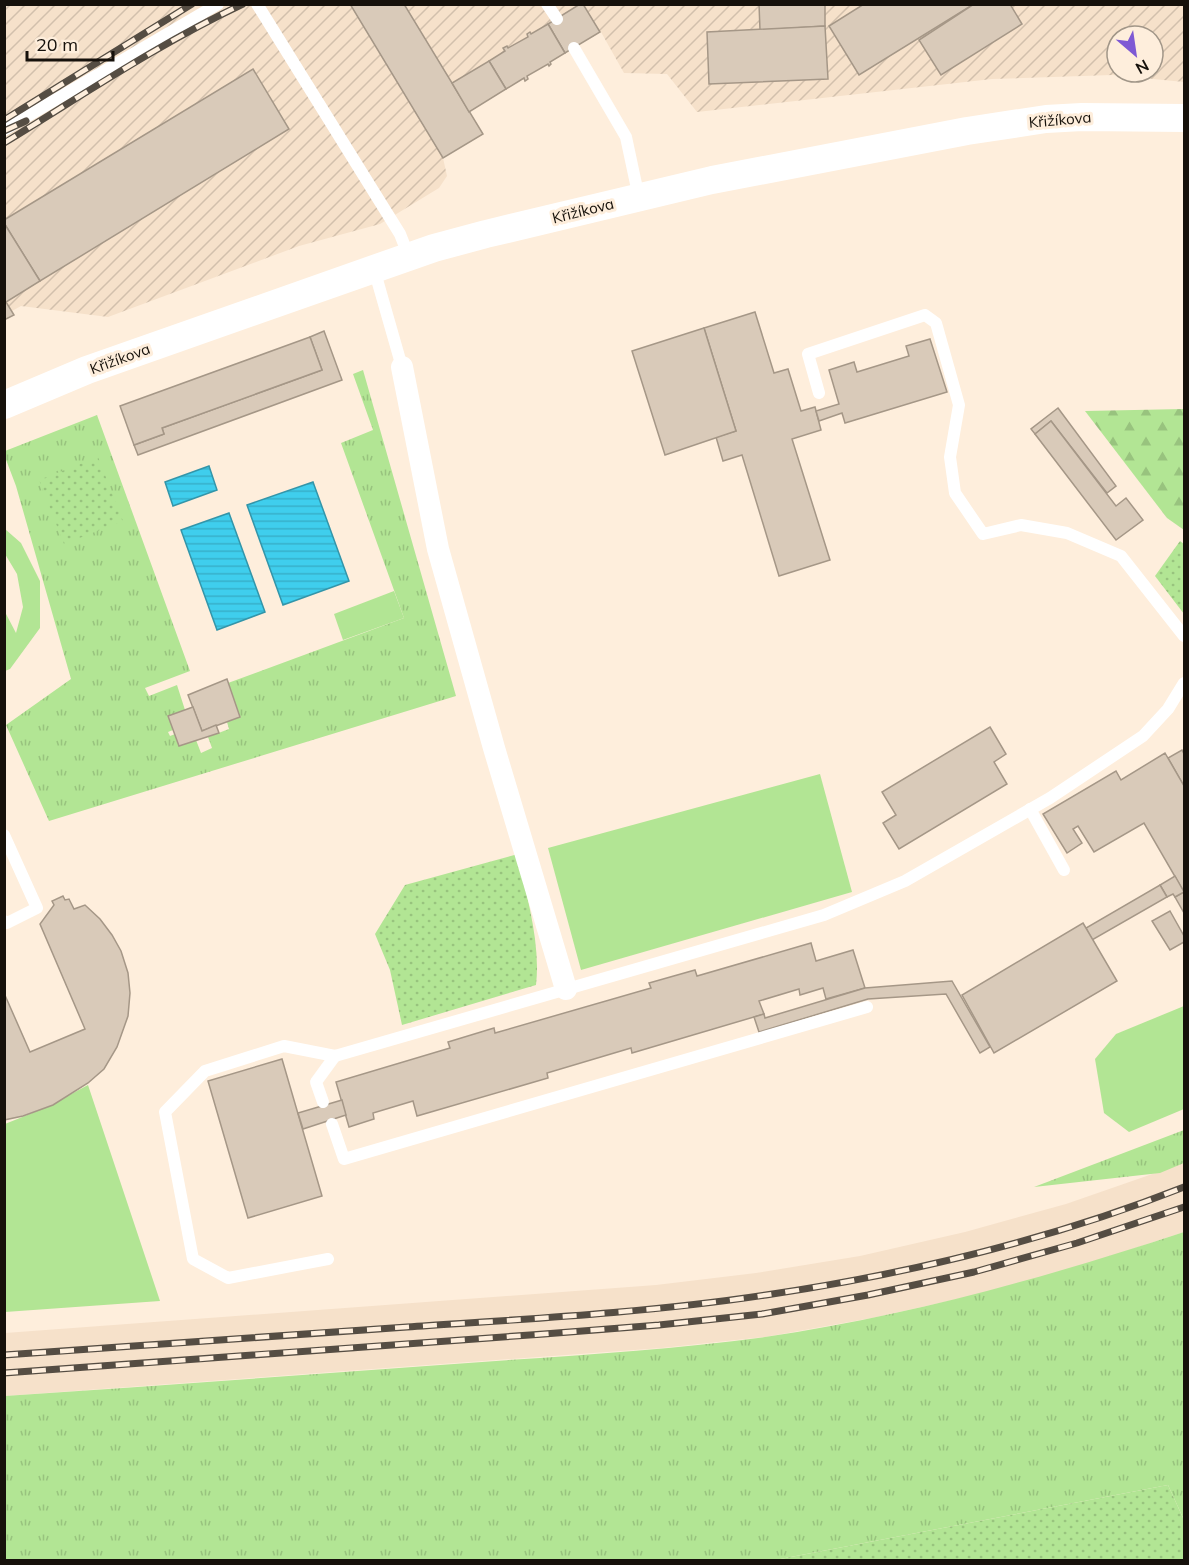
<svg xmlns="http://www.w3.org/2000/svg" width="1189" height="1565" viewBox="0 0 1189 1565" font-family="Mulish,sans-serif">
	<style>
		.industrial { fill: url(#industrial-furrows); fill-rule: evenodd }
		.built { fill: #f6e1ca }
		.grass { fill: url(#grass-tufts) }
		.forest { fill: url(#forest-firs) }
		.park { fill: url(#park-dots) }
		.garden { fill: #b2e594 }
		.water { fill: url(#water-rules); stroke: #3395a9; stroke-width: 1.5 }
		.building { fill: #d9cab9; stroke: #a59787; stroke-width: 1.5 }
		.lines { fill: none; stroke-linecap: round; stroke-linejoin: round }
		.service { stroke: #fff; stroke-width: 12 }
		.minor { stroke: #fff; stroke-width: 22 }
		.tertiary { stroke: #fff; stroke-width: 28 }
		.rail-casing { stroke: #554d43; stroke-width: 7 }
		.rail { stroke: #feeedc; stroke-width: 4.5; stroke-dasharray: 14; stroke-linecap: butt }
		.labels { text-anchor: middle; stroke-width: 6; stroke-linejoin: round; paint-order: stroke }
		.street-label { font-size: 15px; fill: #16110b; stroke: #feeedc }
	</style>
	<defs>
		<pattern id="industrial-furrows" width="10" height="10" patternUnits="userSpaceOnUse" patternTransform="scale(1.5)"><rect width="10" height="10" fill="#f6e1ca"/><path d="M-1 1l2-2M0 10L10 0M9 11l2-2" fill="none" stroke="#d2c0ac"/></pattern>
		<pattern id="grass-tufts" width="24" height="20" patternUnits="userSpaceOnUse" patternTransform="scale(1.5)"><rect width="24" height="20" fill="#b2e594"/><path d="M3 7l-1-3M5 7V3M7 7l1-3M15 17l-1-3M17 17v-4M19 17l1-3" fill="none" stroke="#98c37e"/></pattern>
		<pattern id="forest-firs" width="22" height="20" patternUnits="userSpaceOnUse" patternTransform="scale(1.5)"><rect width="22" height="20" fill="#b2e594"/><path d="M5 1l3.5 6h-7zM16 11l3.5 6h-7z" fill="#98c37e"/></pattern>
		<pattern id="park-dots" width="8" height="8" patternUnits="userSpaceOnUse" patternTransform="scale(1.5)"><rect width="8" height="8" fill="#b2e594"/><path d="M2 2h.1M6 6h.1" fill="none" stroke="#98c37e" stroke-width="1.8" stroke-linecap="round"/></pattern>
		<pattern id="water-rules" width="6" height="5" patternUnits="userSpaceOnUse" patternTransform="scale(1.5)"><rect width="6" height="5" fill="#3fceed"/><path d="M0 2.5h6" fill="none" stroke="#37b0ca"/></pattern>
	</defs>
	<rect width="100%" height="100%" fill="#feeedc"/>
	<!-- industrial -->
	<path class="industrial" d="M5,5h1179v77l-72,-7 -120,4 -295,33 -30,-38 -43,-1 -23,-41 -51,30 1,2 -2,2 -2,-2 -20,12 1,3 -3,2 -2,-2 -54,32 14,23 -40,24 4,18 -8,12 -59,36 -81,22 -191,71 -87,-11 -9,5 2,4 -9,5zM1117,36h36v36h-36z"/>
	<!-- built -->
	<polygon class="built" points="1184,1163 1184,1232 1084,1265 980,1294 872,1318 765,1337 662,1348 5,1396 5,1333 656,1285 756,1273 860,1256 965,1232 1066,1204"/>
	<!-- grass -->
	<g class="grass">
		<polygon points="363,370 456,696 49,821 6,725 71,679 16,486 5,457 5,451 97,415 190,671 145,688 149,696 177,685 185,710 168,716 173,730 168,732 170,736 175,734 179,746 196,740 201,753 212,748 208,737 229,729 227,722 240,717 228,683 404,618 341,443 373,430 353,374"/>
		<polygon points="1184,1130 1184,1163 1160,1173 1034,1187"/>
		<path d="M1184,1232v288l-16,-35 -393,75h-770v-164c149,-10 299,-21 449,-32 104,-8 208,-13 311,-27 144,-21 282,-60 419,-105z"/>
	</g>
	<!-- forest -->
	<polygon class="forest" points="1184,409 1184,530 1167,518 1085,411"/>
	<!-- park -->
	<g class="park">
		<polygon points="98,457 123,521 64,544 39,480"/>
		<polygon points="1180,541 1184,544 1184,614 1155,576"/>
		<path d="M518,854c8,42 23,88 18,131l-134,40 -12,-55 -15,-36 30,-49z"/>
		<polygon points="1168,1485 1184,1520 1184,1560 775,1560"/>
	</g>
	<!-- garden -->
	<g class="garden">
		<polygon points="5,529 21,543 40,581 40,628 10,669 5,671 5,612 16,633 23,607 17,574 5,554"/>
		<polygon points="394,591 404,618 343,640 334,614"/>
		<polygon points="820,774 852,892 581,970 548,848"/>
		<polygon points="1184,1006 1184,1109 1129,1132 1104,1113 1095,1059 1116,1034"/>
		<polygon points="88,1085 160,1301 5,1312 5,1124 47,1107"/>
	</g>
	<!-- water -->
	<g class="water">
		<polygon points="209,466 217,490 173,506 165,482"/>
		<polygon points="313,482 349,581 283,605 247,505"/>
		<polygon points="229,513 265,612 217,630 181,530"/>
	</g>
	<!-- building -->
	<g class="building">
		<polygon points="350,4 404,4 483,134 443,158"/>
		<polygon points="580,4 583,4 600,32 565,53 548,24"/>
		<polygon points="759,4 825,4 825,26 760,30"/>
		<polygon points="864,4 974,4 859,75 829,26"/>
		<polygon points="974,4 1010,4 1022,24 941,75 919,40"/>
		<polygon points="548,24 565,53 550,62 551,64 549,66 548,64 527,76 528,79 525,81 524,78 506,89 489,61 505,51 503,48 507,46 508,48 528,37 527,34 530,32 531,34"/>
		<polygon points="825,26 828,79 709,84 707,32"/>
		<polygon points="489,61 506,89 469,112 452,83"/>
		<polygon points="253,69 289,129 40,281 4,223 4,220"/>
		<polygon points="4,223 40,281 6,302 14,315 4,320"/>
		<polygon points="755,312 774,373 788,369 801,411 815,407 821,430 792,439 830,560 779,576 742,455 723,461 716,437 736,431 704,328"/>
		<polygon points="704,328 736,431 665,455 632,351"/>
		<polygon points="324,331 342,380 138,455 134,445 164,434 162,428 322,370 310,337"/>
		<polygon points="310,337 322,370 162,428 164,434 134,445 120,406"/>
		<polygon points="930,339 947,392 845,423 842,413 819,421 816,411 839,404 829,370 854,362 857,372 909,356 906,346"/>
		<polygon points="1058,408 1116,486 1107,493 1051,421 1035,434 1031,429"/>
		<polygon points="1051,421 1116,506 1126,498 1143,520 1116,540 1035,434"/>
		<polygon points="227,679 240,717 202,731 188,695"/>
		<polygon points="193,707 202,731 216,725 219,733 179,746 168,716"/>
		<polygon points="990,727 1006,754 994,762 1007,784 899,849 883,823 896,815 882,792"/>
		<polygon points="1182,750 1184,754 1184,786 1168,758"/>
		<polygon points="1165,753 1184,786 1184,913 1175,897 1184,892 1144,823 1094,852 1078,826 1073,829 1082,843 1067,853 1043,814 1116,771 1121,780"/>
		<polygon points="1175,876 1184,892 1175,897 1173,894 1167,897 1160,885"/>
		<polygon points="1160,885 1167,897 1092,940 1086,928"/>
		<polygon points="63,896 65,900 69,899 74,909 85,905 100,919 112,935 121,951 128,973 130,993 128,1016 117,1047 104,1069 88,1083 53,1105 23,1116 4,1120 4,993 30,1052 85,1029 40,924 54,905 52,901"/>
		<polygon points="1170,911 1184,936 1184,942 1170,950 1152,921"/>
		<polygon points="1083,923 1117,981 994,1053 962,995"/>
		<polygon points="811,943 816,961 853,950 865,988 826,999 823,988 800,995 799,989 759,1001 764,1014 632,1053 631,1048 547,1073 548,1078 417,1116 413,1101 373,1113 374,1119 349,1127 336,1082 450,1048 448,1042 494,1028 495,1033 651,988 649,983 695,970 697,976"/>
		<polygon points="952,981 990,1047 980,1053 946,994 868,999 759,1032 754,1017 764,1014 765,1018 865,988"/>
		<polygon points="282,1059 322,1196 248,1218 208,1081"/>
		<polygon points="342,1100 346,1115 303,1129 298,1113"/>
	</g>
	<g class="lines">
		<!-- service -->
		<g class="service">
			<polyline points="257,4 400,234 409,257"/>
			<polyline points="547,4 557,19"/>
			<polyline points="574,48 626,137 639,198"/>
			<polyline points="4,130 218,4"/>
			<polyline points="374,269 402,367"/>
			<polyline points="819,393 808,354 925,315 936,323 959,405 950,457 955,493 983,534 1021,525 1067,533 1121,556 1184,636"/>
			<polyline points="1030,809 1064,870"/>
			<polyline points="4,835 37,908 7,923 4,921"/>
			<polyline points="323,1102 316,1082 335,1056"/>
			<polyline points="332,1124 344,1159 867,1007"/>
			<polyline points="328,1259 228,1278 193,1259 165,1112 205,1071 284,1046 335,1056 824,915 905,881 1050,798 1143,736 1168,709 1184,683"/>
		</g>
		<!-- minor -->
		<polyline class="minor" points="402,367 438,549 494,748 566,989"/>
		<!-- tertiary -->
		<polyline class="tertiary" points="4,405 87,370 374,269 434,248 486,234 712,180 967,131 1046,119 1082,117 1184,118"/>
		<!-- rail casing -->
		<g class="rail-casing">
			<g id="rail">
				<polyline points="4,120 192,4"/>
				<polyline points="4,131 26,121"/>
				<path d="M4,143c79,-48 156,-100 239,-139"/>
				<path d="M4,1355c135,-9 268,-19 403,-28 119,-8 240,-14 359,-32 142,-21 284,-55 418,-108"/>
				<polyline points="4,1373 544,1334 659,1325 762,1314 868,1295 974,1272 1077,1243 1184,1207"/>
			</g>
		</g>
		<!-- rail -->
		<use href="#rail" class="rail"/>
	</g>
	<g class="labels">
		<!-- street labels -->
		<g class="street-label">
			<text transform="translate(1060 120) rotate(-5)" y="5">Křižíkova</text>
			<text transform="translate(583 211) rotate(-14)" y="5">Křižíkova</text>
			<text transform="translate(120 359) rotate(-20)" y="5">Křižíkova</text>
		</g>
	</g>
	<!-- border -->
	<rect width="1189" height="1565" fill="none" stroke="#16110b" stroke-width="12"/>
	<!-- north arrow -->
	<g transform="translate(1135 54) rotate(151)"><circle r="28" fill="#feeedc" stroke="#a19688" stroke-width="1.5"/>
	<path d="M0-4.5L10 22L0 15L-10 22Z" fill="#7e59d4"/>
	<text y="-9" font-size="16" font-weight="bold" text-anchor="middle" fill="#16110b">N</text>
	</g>
	<!-- scale -->
	<path d="M27 51v9h86v-9" fill="none" stroke="#16110b" stroke-width="3"/>
	<text x="36" y="51" font-size="18" fill="#16110b" stroke="#feeedc" stroke-width="4.5" paint-order="stroke">20 m</text>
</svg>
